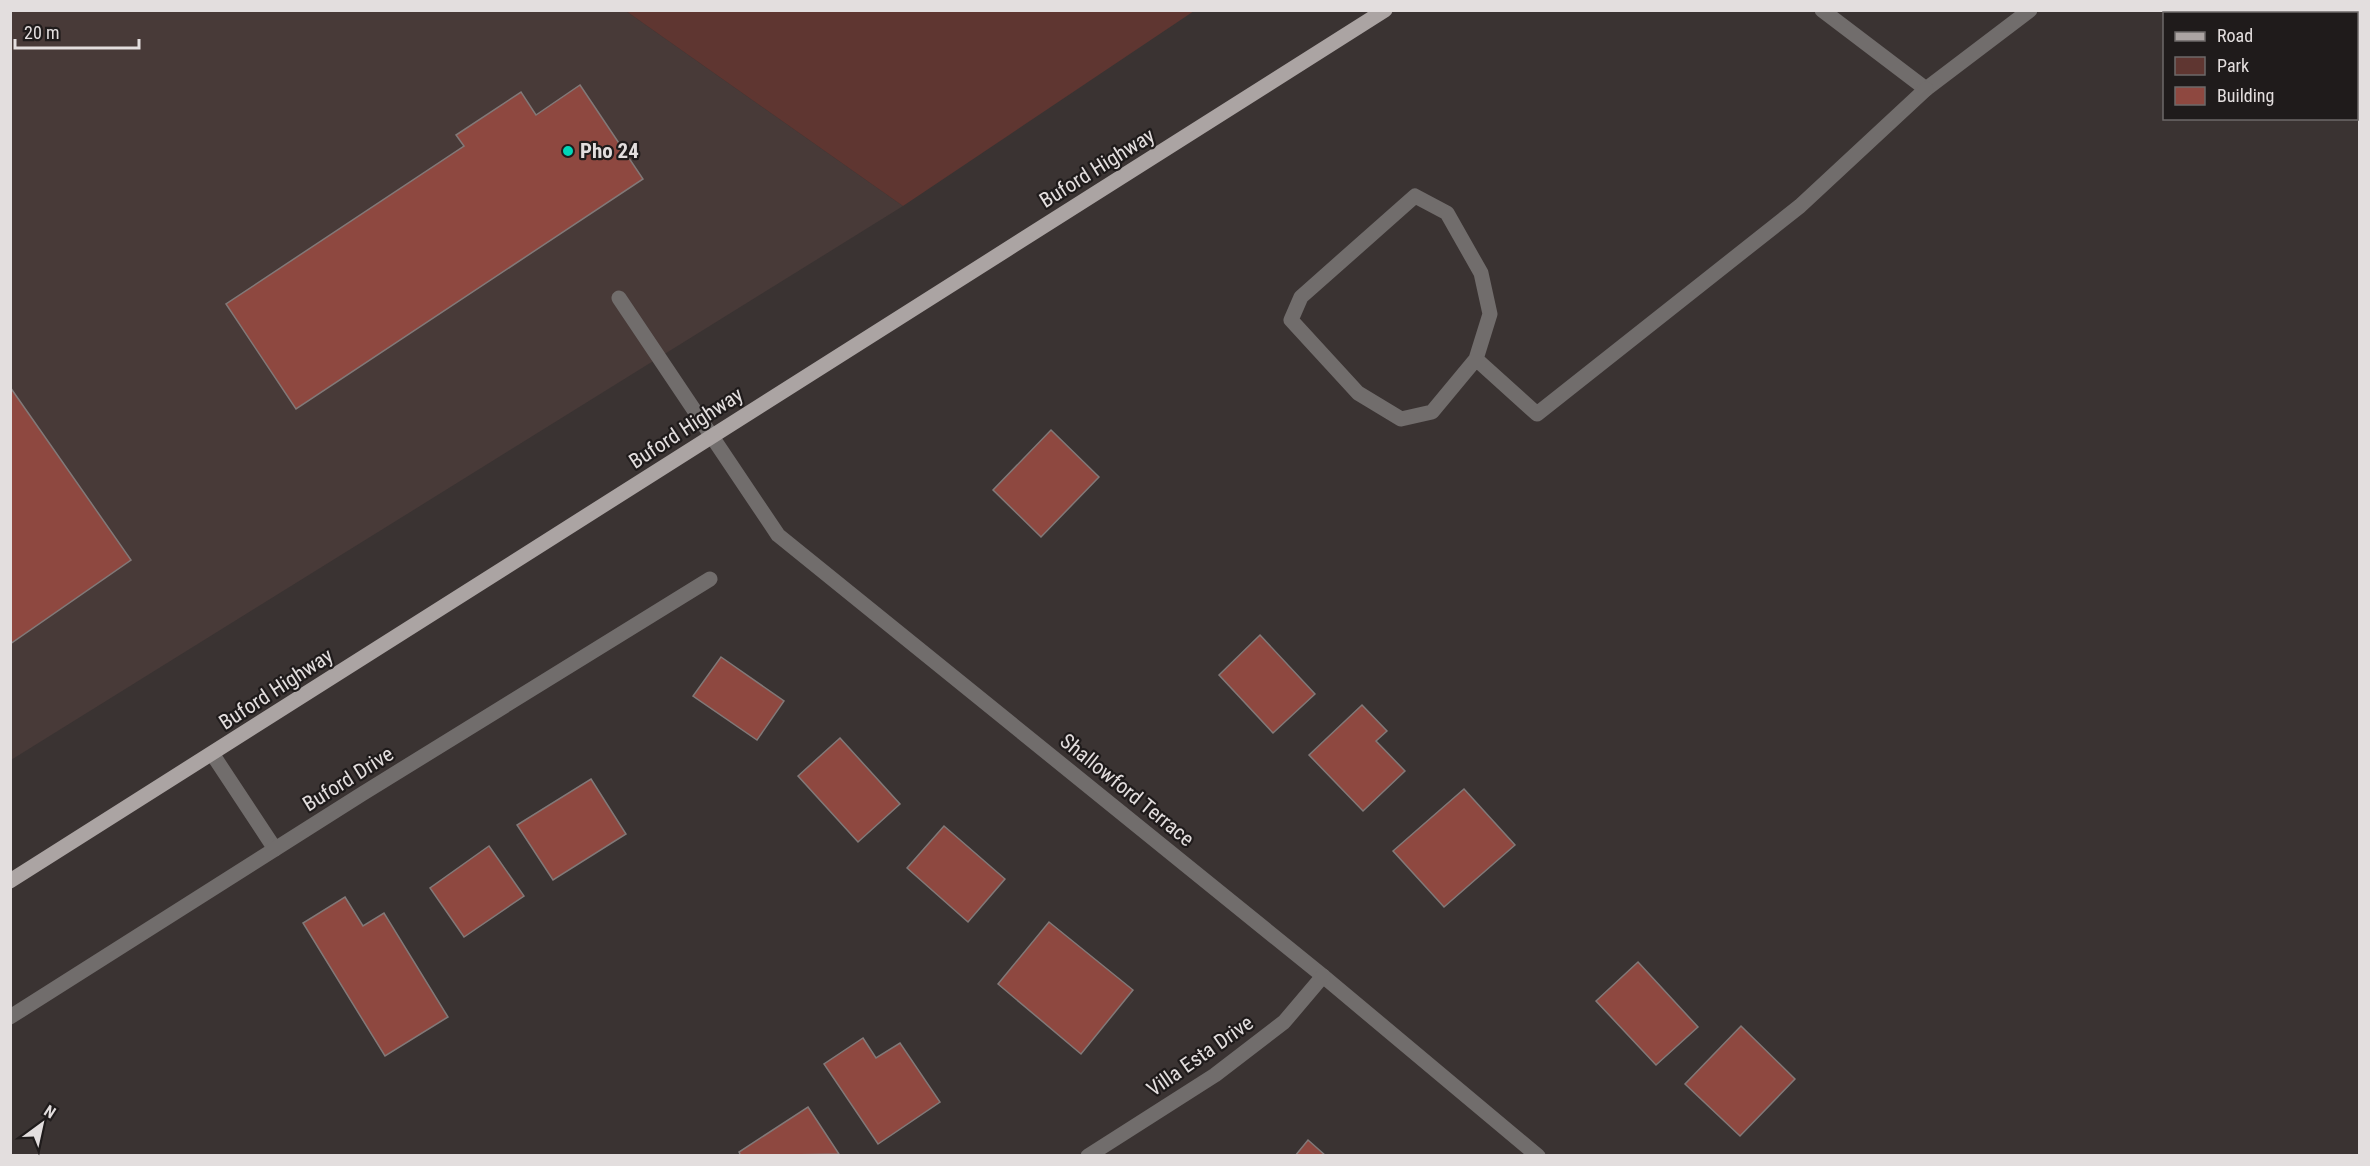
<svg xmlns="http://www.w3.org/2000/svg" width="2370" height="1166" viewBox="0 0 2370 1166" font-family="'Roboto Condensed',sans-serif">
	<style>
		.built { fill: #483a38 }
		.green { fill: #5f3631 }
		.building { fill: #8e4840; stroke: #827978; stroke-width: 1.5 }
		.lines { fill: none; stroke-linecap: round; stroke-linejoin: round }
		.minor { stroke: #716d6c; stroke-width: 15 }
		.major { stroke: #aba4a3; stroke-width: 15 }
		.poi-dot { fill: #00d5b7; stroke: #1f1b1b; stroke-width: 2 }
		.labels { text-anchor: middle; stroke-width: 4.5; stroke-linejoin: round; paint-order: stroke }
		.poi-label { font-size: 21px; font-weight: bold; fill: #e3dede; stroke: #1f1b1b; text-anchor: start }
		.street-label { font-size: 21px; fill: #e3dede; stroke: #1f1b1b }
	</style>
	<rect width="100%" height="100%" fill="#3a3332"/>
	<!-- built -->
	<polygon class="built" points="11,11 626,11 903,206 11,760"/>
	<!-- green -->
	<polygon class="green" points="626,11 1194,11 903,206"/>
	<!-- building -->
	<g class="building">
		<polygon points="580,85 643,179 296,409 226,304 464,146 456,135 521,92 536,115"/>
		<polygon points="10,387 131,560 10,644"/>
		<polygon points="1051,430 1099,477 1041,537 993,490"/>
		<polygon points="1260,635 1315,694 1273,733 1219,675"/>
		<polygon points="721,657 784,701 757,740 693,696"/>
		<polygon points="1362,705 1387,731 1376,741 1405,771 1363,811 1309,755"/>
		<polygon points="840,738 900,804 858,842 798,776"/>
		<polygon points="591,779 626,834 553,880 517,825"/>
		<polygon points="1464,789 1515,845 1444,907 1393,851"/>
		<polygon points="944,826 1005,879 968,922 907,868"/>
		<polygon points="489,846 524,896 464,937 430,888"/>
		<polygon points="345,897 363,926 384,913 448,1017 385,1056 303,923"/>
		<polygon points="1049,922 1133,990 1081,1054 998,984"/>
		<polygon points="1638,962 1698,1027 1656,1065 1596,1001"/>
		<polygon points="1741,1026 1795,1079 1740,1136 1685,1084"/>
		<polygon points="863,1038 876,1058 900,1043 940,1102 878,1144 824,1064"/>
		<polygon points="808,1107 839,1154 741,1156 739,1152"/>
		<polygon points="1308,1140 1326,1156 1295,1156"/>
	</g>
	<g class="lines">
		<!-- minor -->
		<g class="minor">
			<polyline points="1822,10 1926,89 2030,10"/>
			<polyline points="619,298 778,535 1323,976 1538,1156"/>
			<polyline points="1476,359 1432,412 1401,419 1358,393 1291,320 1301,297 1415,196 1447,213 1481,273 1490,314 1476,359 1537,414 1800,206 1926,89"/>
			<polyline points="213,755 275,849"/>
			<polyline points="10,1017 362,794 710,579"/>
			<polyline points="1088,1156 1215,1075 1284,1022 1323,976"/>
		</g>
		<!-- major -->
		<polyline class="major" points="10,881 1385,10"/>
	</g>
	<!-- markers -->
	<circle class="poi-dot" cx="568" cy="151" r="6"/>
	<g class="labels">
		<!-- poi labels -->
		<g class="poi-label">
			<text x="580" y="158">Pho 24</text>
		</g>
		<!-- street labels -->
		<g class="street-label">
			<text transform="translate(1097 168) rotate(-32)" y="7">Buford Highway</text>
			<text transform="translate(686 428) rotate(-33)" y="7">Buford Highway</text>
			<text transform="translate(276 689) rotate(-33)" y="7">Buford Highway</text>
			<text transform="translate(348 779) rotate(-32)" y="7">Buford Drive</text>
			<text transform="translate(1127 790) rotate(39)" y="7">Shallowford Terrace</text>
			<text transform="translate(1200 1056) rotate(-35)" y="7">Villa Esta Drive</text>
		</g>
	</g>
	<!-- border -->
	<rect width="2370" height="1166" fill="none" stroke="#e3dede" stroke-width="24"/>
	<!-- legend -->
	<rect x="2163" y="12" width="195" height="108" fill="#1f1b1b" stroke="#6d6969" stroke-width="1.5"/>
	<rect x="2175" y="32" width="30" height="9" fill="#aba4a3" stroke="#6d6969" stroke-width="1.5"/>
	<text x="2217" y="42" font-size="18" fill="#e3dede">Road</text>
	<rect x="2175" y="57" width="30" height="18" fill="#5f3631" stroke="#6d6969" stroke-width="1.5"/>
	<text x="2217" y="72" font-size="18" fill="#e3dede">Park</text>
	<rect x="2175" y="87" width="30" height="18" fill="#8e4840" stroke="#6d6969" stroke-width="1.5"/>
	<text x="2217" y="102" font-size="18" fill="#e3dede">Building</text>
	<!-- north arrow -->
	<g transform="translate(42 1124) rotate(33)" stroke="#1f1b1b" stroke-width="4.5" paint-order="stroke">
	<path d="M0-4.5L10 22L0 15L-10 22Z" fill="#e3dede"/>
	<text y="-9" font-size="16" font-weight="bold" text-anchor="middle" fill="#e3dede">N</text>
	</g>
	<!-- scale -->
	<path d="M15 39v9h124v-9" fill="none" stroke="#e3dede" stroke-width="3"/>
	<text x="24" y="39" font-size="18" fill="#e3dede" stroke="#1f1b1b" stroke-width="4.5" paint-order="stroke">20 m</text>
</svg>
